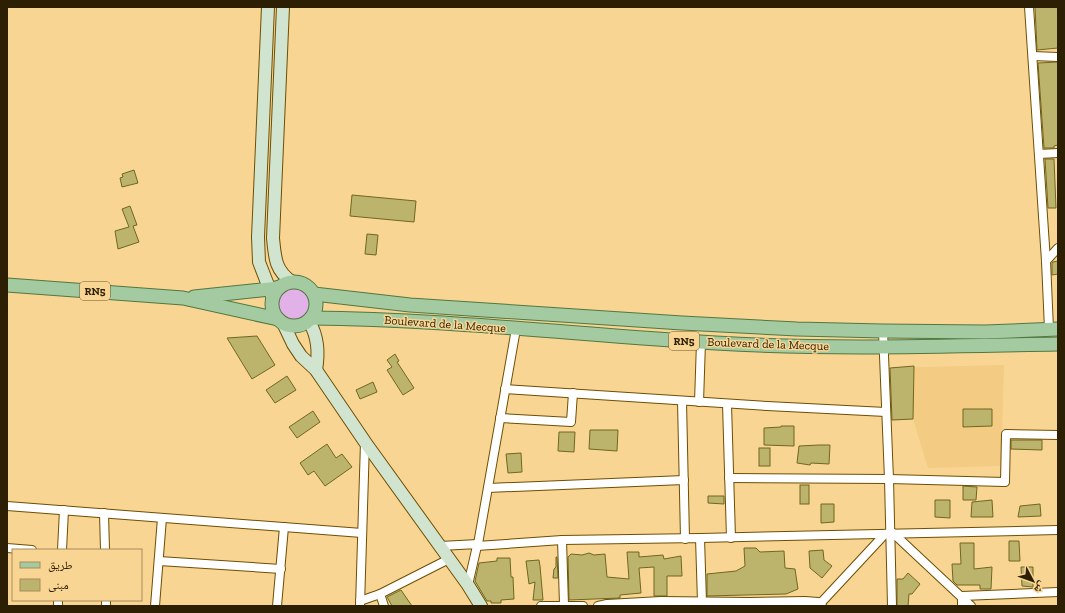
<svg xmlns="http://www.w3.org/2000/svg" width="1065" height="613" viewBox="0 0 1065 613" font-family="'Zilla Slab','Noto Naskh Arabic',serif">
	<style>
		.built { fill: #f3cb82 }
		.green { fill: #e1b1e8 }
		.building { fill: #bcb36d; stroke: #70671f }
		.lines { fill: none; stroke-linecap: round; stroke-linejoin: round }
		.street-casing { stroke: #6e4f01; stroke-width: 10 }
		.secondary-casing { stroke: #6e4f01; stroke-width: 14 }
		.primary-casing { stroke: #527740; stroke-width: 15 }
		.street { stroke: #fff; stroke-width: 8 }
		.secondary { stroke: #d1e4cf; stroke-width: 12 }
		.primary { stroke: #a3caa0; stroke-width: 13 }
		.labels { text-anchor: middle; stroke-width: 3; stroke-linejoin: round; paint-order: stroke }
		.shield { fill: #f9d594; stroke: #6a562f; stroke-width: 1 }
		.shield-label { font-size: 11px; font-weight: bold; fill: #2c1f04 }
		.street-label { font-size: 12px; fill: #2c1f04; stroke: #f9d594 }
	</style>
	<rect width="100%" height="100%" fill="#f9d594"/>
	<!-- built -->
	<polygon class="built" points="1004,365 1001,466 928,468 913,419 890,421 887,368"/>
	<!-- green -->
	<circle class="green" cx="294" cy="303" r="19"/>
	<!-- building -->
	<g class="building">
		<polygon points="1035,7 1058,7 1058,48 1037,50"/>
		<polygon points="1058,62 1058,145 1054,146 1054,148 1044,148 1038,63"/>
		<polygon points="1045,159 1054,159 1056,208 1048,208"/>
		<polygon points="134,170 138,183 122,187 120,178 123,177 122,174"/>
		<polygon points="352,195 416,201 414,222 350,216"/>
		<polygon points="130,206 137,225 133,226 139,242 118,249 115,231 129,227 122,209"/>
		<polygon points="367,234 378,235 376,255 365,254"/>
		<polygon points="1058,261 1058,274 1052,275 1052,263 1053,262"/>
		<polygon points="257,336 275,365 252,379 227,338"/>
		<polygon points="395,354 399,361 397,362 414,388 403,395 387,370 392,367 387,360"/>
		<polygon points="914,366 913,419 892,420 890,368"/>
		<polygon points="287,376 296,390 275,403 266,390"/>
		<polygon points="373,382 377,392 360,399 356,390"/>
		<polygon points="963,409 992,409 992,426 963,427"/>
		<polygon points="313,411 320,422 297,438 289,427"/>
		<polygon points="781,426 794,426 794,446 764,445 764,428 781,427"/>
		<polygon points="590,430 618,430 617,451 589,449"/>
		<polygon points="559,432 575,432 574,452 558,451"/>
		<polygon points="1011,440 1042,440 1042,450 1011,449"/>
		<polygon points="327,444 336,458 342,454 352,467 325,486 314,471 308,475 300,463"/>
		<polygon points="819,445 830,445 829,464 811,463 810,465 797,463 799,446"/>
		<rect x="759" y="448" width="11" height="18"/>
		<polygon points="521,453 522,472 508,473 506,454"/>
		<rect x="800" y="485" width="9" height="19"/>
		<polygon points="963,486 977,487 976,500 963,500"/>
		<polygon points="708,496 724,496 724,504 708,503"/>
		<polygon points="935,500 950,500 950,518 935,517"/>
		<polygon points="992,500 993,517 971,517 972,502"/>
		<polygon points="821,504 834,504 834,522 821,523"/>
		<polygon points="1040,504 1041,516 1018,517 1020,506"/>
		<polygon points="1009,541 1019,541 1020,561 1009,561"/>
		<polygon points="960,543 974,543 974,569 992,567 991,589 980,589 980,585 957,585 953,581 952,564 961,564"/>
		<polygon points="744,548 756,548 760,552 784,551 785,568 795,569 798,589 786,594 707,596 707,574 736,571 745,566"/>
		<polygon points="823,550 824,560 832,566 822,578 810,568 809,551"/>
		<polygon points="627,552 639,552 639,557 663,555 664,559 681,556 682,576 667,576 667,596 654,596 654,567 639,568 641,593 620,595 620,598 569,600 568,557 571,554 582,555 589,553 594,555 605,554 607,577 629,579"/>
		<polygon points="556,557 557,557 558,578 553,578 554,569 556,567"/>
		<polygon points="497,558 510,558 511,577 513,577 514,599 501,600 501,603 491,603 491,601 487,601 475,581 479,563 497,561"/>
		<polygon points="539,560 540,566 543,600 533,600 535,582 529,584 526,561"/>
		<polygon points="1021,567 1033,567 1033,587 1022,586"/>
		<polygon points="908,573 920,584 912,594 909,594 908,606 897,606 897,579 903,579"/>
		<polygon points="401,590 412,606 392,606 387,597"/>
	</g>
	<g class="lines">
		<!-- street casing -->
		<g class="street-casing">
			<g id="street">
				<polyline points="1029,7 1046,261 1049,329"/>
				<polyline points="1033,56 1058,57"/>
				<polyline points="1039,154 1058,153"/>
				<polyline points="1046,261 1058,248"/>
				<polyline points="883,331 889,479 892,606"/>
				<polyline points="505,389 767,406 886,412"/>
				<polyline points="682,401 685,539"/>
				<polyline points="699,402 701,342"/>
				<polyline points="727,404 731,538"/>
				<polyline points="500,418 571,422 573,393"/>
				<polyline points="729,478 889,479 1005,482 1006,434 1058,435"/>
				<polyline points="488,488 684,480"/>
				<polyline points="7,506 362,533"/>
				<polyline points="104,513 105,550"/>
				<polyline points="893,533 971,606"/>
				<polyline points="700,538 1058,530"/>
				<polyline points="562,540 564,605"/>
				<polyline points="478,544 516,329"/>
				<polyline points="440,546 478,544 477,546 562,540 700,538 702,602"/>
				<polyline points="7,548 32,550"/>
				<polyline points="62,550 64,510"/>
				<polyline points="159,561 281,569"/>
				<polyline points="468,585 477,546"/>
				<polyline points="380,594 449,559"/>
				<polyline points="106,600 106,606"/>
				<polyline points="360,601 380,594 384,606"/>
				<polyline points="58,606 58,600"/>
				<polyline points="155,606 162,518"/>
				<polyline points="277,606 284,527"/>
				<polyline points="360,606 365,442"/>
				<polyline points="541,606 583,606"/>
				<polyline points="598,606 607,604 661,601 749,602 805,601 818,602 822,606"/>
				<polyline points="818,606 885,534"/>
				<polyline points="962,606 962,596 1058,592"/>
			</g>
		</g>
		<!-- secondary casing -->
		<g class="secondary-casing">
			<g id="secondary">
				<polyline points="268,7 258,237 259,262 273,298"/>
				<path d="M283,7l-10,231c2,20 2,32 19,44"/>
				<path d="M309,321c9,16 10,31 7,49"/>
				<polyline points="283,323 293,344 301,356 316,370 365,442 468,585 481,606"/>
			</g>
		</g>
		<!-- primary casing -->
		<g class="primary-casing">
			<g id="primary">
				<circle cx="294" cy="304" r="22"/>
				<polyline points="7,285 183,298 278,319"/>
				<polyline points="314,294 410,305 682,323 797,329 883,331 985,332 1058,329"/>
				<polyline points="194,297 270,289 280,287"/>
				<path d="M311,318c135,1 270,17 405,25 114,7 228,3 342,1"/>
			</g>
		</g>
		<!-- street -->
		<use href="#street" class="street"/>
		<!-- secondary -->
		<use href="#secondary" class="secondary"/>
		<!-- primary -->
		<use href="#primary" class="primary"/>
	</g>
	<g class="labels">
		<!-- shield labels -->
		<g class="shield">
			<rect x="80" y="282" width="30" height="18" rx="3"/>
			<rect x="669" y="332" width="30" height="18" rx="3"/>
		</g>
		<g class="shield-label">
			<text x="95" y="295">RN5</text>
			<text x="684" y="345">RN5</text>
		</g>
		<!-- street labels -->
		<g class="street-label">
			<text transform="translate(445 324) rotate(4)" y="4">Boulevard de la Mecque</text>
			<text transform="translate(768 344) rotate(2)" y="4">Boulevard de la Mecque</text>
		</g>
	</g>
	<!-- border -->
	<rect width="1065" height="613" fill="none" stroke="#2c1f04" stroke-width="16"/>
	<!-- legend -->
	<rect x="12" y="549" width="130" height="52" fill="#f9d594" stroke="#a78c5a"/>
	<rect x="20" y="562" width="20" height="6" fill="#a3caa0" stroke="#a78c5a"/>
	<text x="48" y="569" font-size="12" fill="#2c1f04">طريق</text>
	<rect x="20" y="579" width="20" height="12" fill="#bcb36d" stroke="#a78c5a"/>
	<text x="48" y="589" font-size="12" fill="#2c1f04">مبنى</text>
	<!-- north arrow -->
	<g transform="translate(1033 581) rotate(131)" stroke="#f9d594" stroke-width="3" paint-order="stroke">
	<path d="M0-3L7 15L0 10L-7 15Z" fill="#2c1f04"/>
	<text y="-6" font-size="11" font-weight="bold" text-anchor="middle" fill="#2c1f04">ش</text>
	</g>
</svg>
